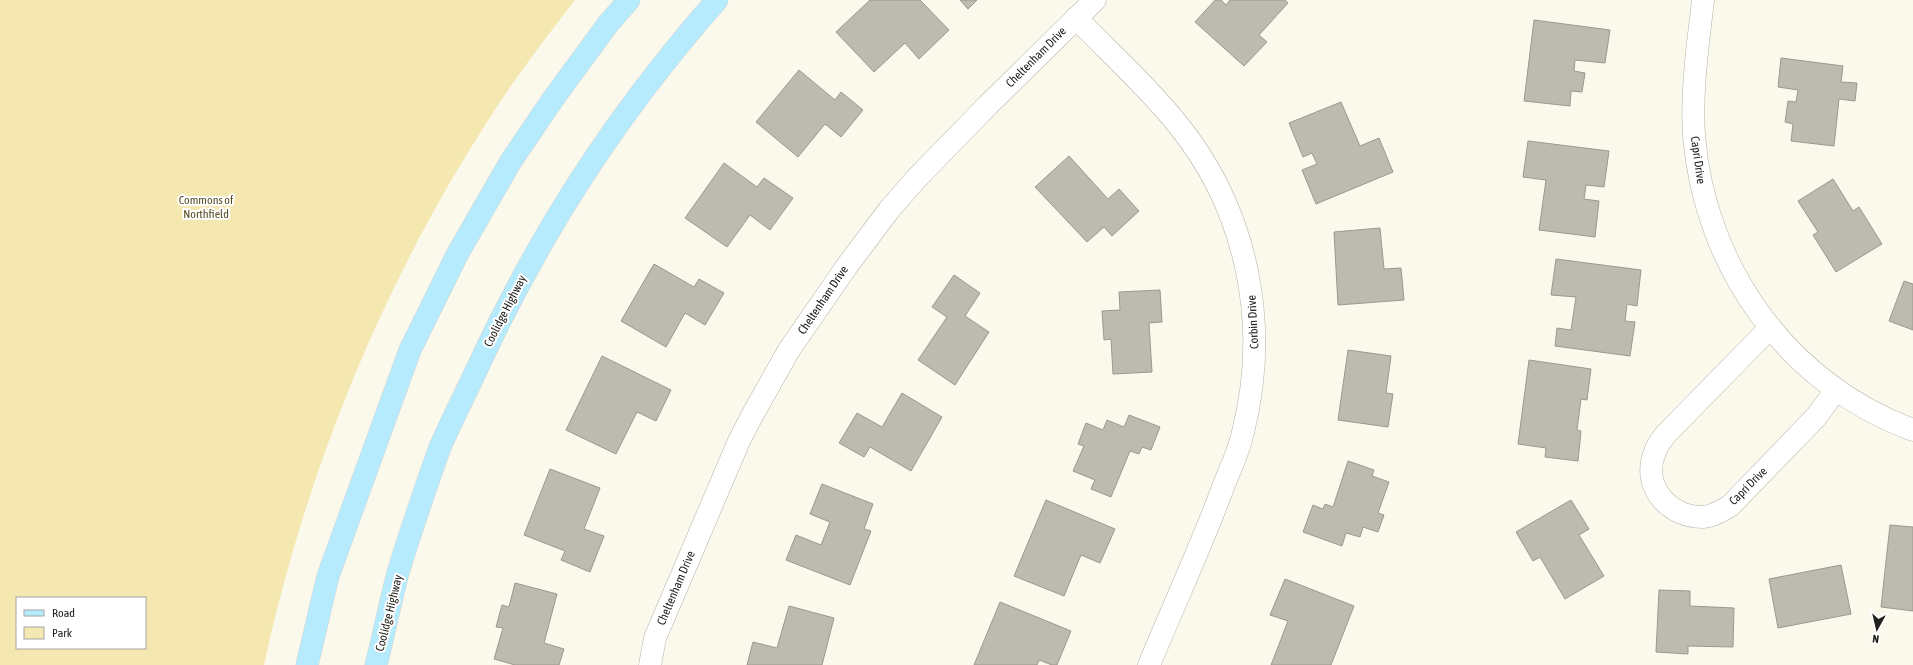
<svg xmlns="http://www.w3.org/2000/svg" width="1913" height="665" viewBox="0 0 1913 665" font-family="'Asap Condensed',sans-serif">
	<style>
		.green { fill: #f4e7af; fill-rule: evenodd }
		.building { fill: #bdbbaf; stroke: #9b988d }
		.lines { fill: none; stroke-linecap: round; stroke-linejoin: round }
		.minor-casing { stroke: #b4b2a7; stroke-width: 23 }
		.major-casing { stroke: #d7d7d6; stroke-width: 23 }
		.minor { stroke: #fff; stroke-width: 22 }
		.major { stroke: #b6eafd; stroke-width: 22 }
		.labels { text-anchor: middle; stroke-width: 4; stroke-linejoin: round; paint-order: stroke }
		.street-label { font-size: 12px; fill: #22211d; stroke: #fff }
		.park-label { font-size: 12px; fill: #574d25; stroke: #fff }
	</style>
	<rect width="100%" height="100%" fill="#fbf8ec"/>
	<!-- green -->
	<path class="green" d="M0,0h575c-27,35 -55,71 -79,108 -111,169 -189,359 -232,557h-264zM17,598h128v50h-128z"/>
	<!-- building -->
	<g class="building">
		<polygon points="870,0 920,0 949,30 919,59 905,43 874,72 836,32"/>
		<polygon points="960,0 977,0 968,9"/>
		<polygon points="1215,0 1221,0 1226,5 1230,0 1285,0 1288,3 1259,35 1267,42 1244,66 1195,22"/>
		<polygon points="1534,20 1610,30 1605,63 1575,60 1574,71 1585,73 1582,92 1571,91 1570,106 1524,101"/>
		<polygon points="1781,58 1843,66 1841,82 1857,83 1855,101 1839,99 1834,146 1791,141 1793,124 1785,122 1788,101 1796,102 1798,90 1778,87"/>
		<polygon points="799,70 835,100 841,92 863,110 841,137 825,124 798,157 756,122"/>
		<polygon points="1341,102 1360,146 1379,138 1393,172 1316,204 1302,170 1317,164 1312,153 1303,157 1289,123"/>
		<polygon points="1528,141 1609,151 1604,187 1586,185 1584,199 1599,201 1595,237 1539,230 1546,180 1523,177"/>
		<polygon points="1069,156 1108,199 1119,189 1139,211 1112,236 1104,227 1087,242 1035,187"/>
		<polygon points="724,163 757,187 764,178 793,198 770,230 750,215 727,247 685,218"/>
		<polygon points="1833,179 1853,211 1859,207 1882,244 1836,272 1813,235 1818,232 1798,201"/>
		<polygon points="1380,228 1384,269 1401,268 1404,300 1338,305 1334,232"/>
		<polygon points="1556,259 1641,270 1637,306 1627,304 1625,321 1635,322 1630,356 1555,346 1557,328 1571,330 1576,297 1551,295"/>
		<polygon points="654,264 694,287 699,279 724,293 705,325 685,313 666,347 621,321"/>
		<polygon points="954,275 980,293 965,316 989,332 955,385 918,360 947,317 932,307"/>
		<polygon points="1904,281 1913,284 1913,330 1889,321"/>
		<polygon points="1160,290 1162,322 1149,323 1152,372 1113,374 1111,339 1104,340 1102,311 1120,310 1119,292"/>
		<polygon points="1348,350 1391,356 1386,393 1393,394 1388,427 1338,420"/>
		<polygon points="602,356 671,390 656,421 637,412 616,454 566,430"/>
		<polygon points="1529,360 1591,369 1587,400 1581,399 1577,430 1581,431 1578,461 1545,457 1546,448 1518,444"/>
		<polygon points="902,393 942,417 911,471 870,447 864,457 839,443 857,413 882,427"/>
		<polygon points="1129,415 1160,427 1151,450 1142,447 1139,454 1130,451 1111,497 1091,489 1095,480 1073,471 1084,446 1078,444 1086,423 1103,430 1107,420 1124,427"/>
		<polygon points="1348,461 1374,470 1372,476 1389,482 1378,513 1384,515 1378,532 1363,527 1360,537 1346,533 1342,546 1303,532 1313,505 1323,509 1325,504 1333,507"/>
		<polygon points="550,469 600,488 584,529 604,536 590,572 561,560 565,551 524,535"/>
		<polygon points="822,484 873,504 864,529 871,531 850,585 786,560 796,535 821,545 830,522 810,514"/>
		<polygon points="1046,500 1115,529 1100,563 1081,555 1064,596 1014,576"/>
		<polygon points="1571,500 1589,529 1579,535 1604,576 1565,599 1540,557 1533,561 1516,532"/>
		<polygon points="1890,525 1913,527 1913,611 1881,607"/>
		<polygon points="1841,565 1851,614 1778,628 1769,579"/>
		<polygon points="1285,579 1354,606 1331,665 1271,665 1288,621 1270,615"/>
		<polygon points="515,583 557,594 544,643 564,649 559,665 515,665 494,659 503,628 496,627 502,605 509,607"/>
		<polygon points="1659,590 1690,591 1690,606 1734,608 1733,647 1688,646 1688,654 1656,652"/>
		<polygon points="1000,602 1071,631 1057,665 1052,665 1039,660 1037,665 974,665"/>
		<polygon points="789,606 834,618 822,665 747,665 753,642 777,648"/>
	</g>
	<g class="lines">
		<!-- minor casing -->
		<g class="minor-casing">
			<g id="minor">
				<path d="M1703,0c-5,45 -12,90 -9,136 11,132 94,248 219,294"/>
				<path d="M1076,18c34,35 72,69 103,108 69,86 91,200 64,306 -4,20 -14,39 -21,58 -22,59 -49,117 -73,175"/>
				<path d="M1770,328l-104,106c-4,5 -9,11 -11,18 -14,33 13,65 47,65 10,0 19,-6 28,-11l86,-89 20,-27"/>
				<polyline points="650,665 655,638 739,441 753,414 789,350 847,266 889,210 915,180 988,105 1095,0"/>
			</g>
		</g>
		<!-- major casing -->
		<g class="major-casing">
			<g id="major">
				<polyline points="307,665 328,576 410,350 458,253 511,161 553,99 608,24 629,0"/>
				<path d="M376,665c8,-31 14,-62 22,-92 12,-41 27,-83 41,-123 11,-27 25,-53 37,-79 64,-139 140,-256 241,-371"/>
			</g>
		</g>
		<!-- minor -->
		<use href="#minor" class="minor"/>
		<!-- major -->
		<use href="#major" class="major"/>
	</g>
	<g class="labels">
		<!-- street labels -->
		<g class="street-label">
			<text transform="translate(1036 57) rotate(-45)" y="4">Cheltenham Drive</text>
			<text transform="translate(1698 160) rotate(82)" y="4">Capri Drive</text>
			<text transform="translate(823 300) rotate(-56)" y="4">Cheltenham Drive</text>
			<text transform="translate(505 311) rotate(-63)" y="4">Coolidge Highway</text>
			<text transform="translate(1253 322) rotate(-93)" y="4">Corbin Drive</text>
			<text transform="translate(1748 486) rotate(-45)" y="4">Capri Drive</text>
			<text transform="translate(676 588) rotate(-67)" y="4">Cheltenham Drive</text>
			<text transform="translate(389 613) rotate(-76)" y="4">Coolidge Highway</text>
		</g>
		<!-- park labels -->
		<g class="park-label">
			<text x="206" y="204">Commons of<tspan x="206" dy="14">Northfield</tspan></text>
		</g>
	</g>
	<!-- legend -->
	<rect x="16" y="597" width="130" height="52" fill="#ffffff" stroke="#a7a6a5"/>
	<rect x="24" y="610" width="20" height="6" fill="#b6eafd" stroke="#a7a6a5"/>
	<text x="52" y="617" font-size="12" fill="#22211d">Road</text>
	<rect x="24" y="627" width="20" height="12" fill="#f4e7af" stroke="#a7a6a5"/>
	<text x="52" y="637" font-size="12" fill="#22211d">Park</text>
	<!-- north arrow -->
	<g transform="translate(1877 629) rotate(188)" stroke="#ffffff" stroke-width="3" paint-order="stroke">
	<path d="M0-3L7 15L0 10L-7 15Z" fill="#22211d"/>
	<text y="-6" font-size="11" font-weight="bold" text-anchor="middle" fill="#22211d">N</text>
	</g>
</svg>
